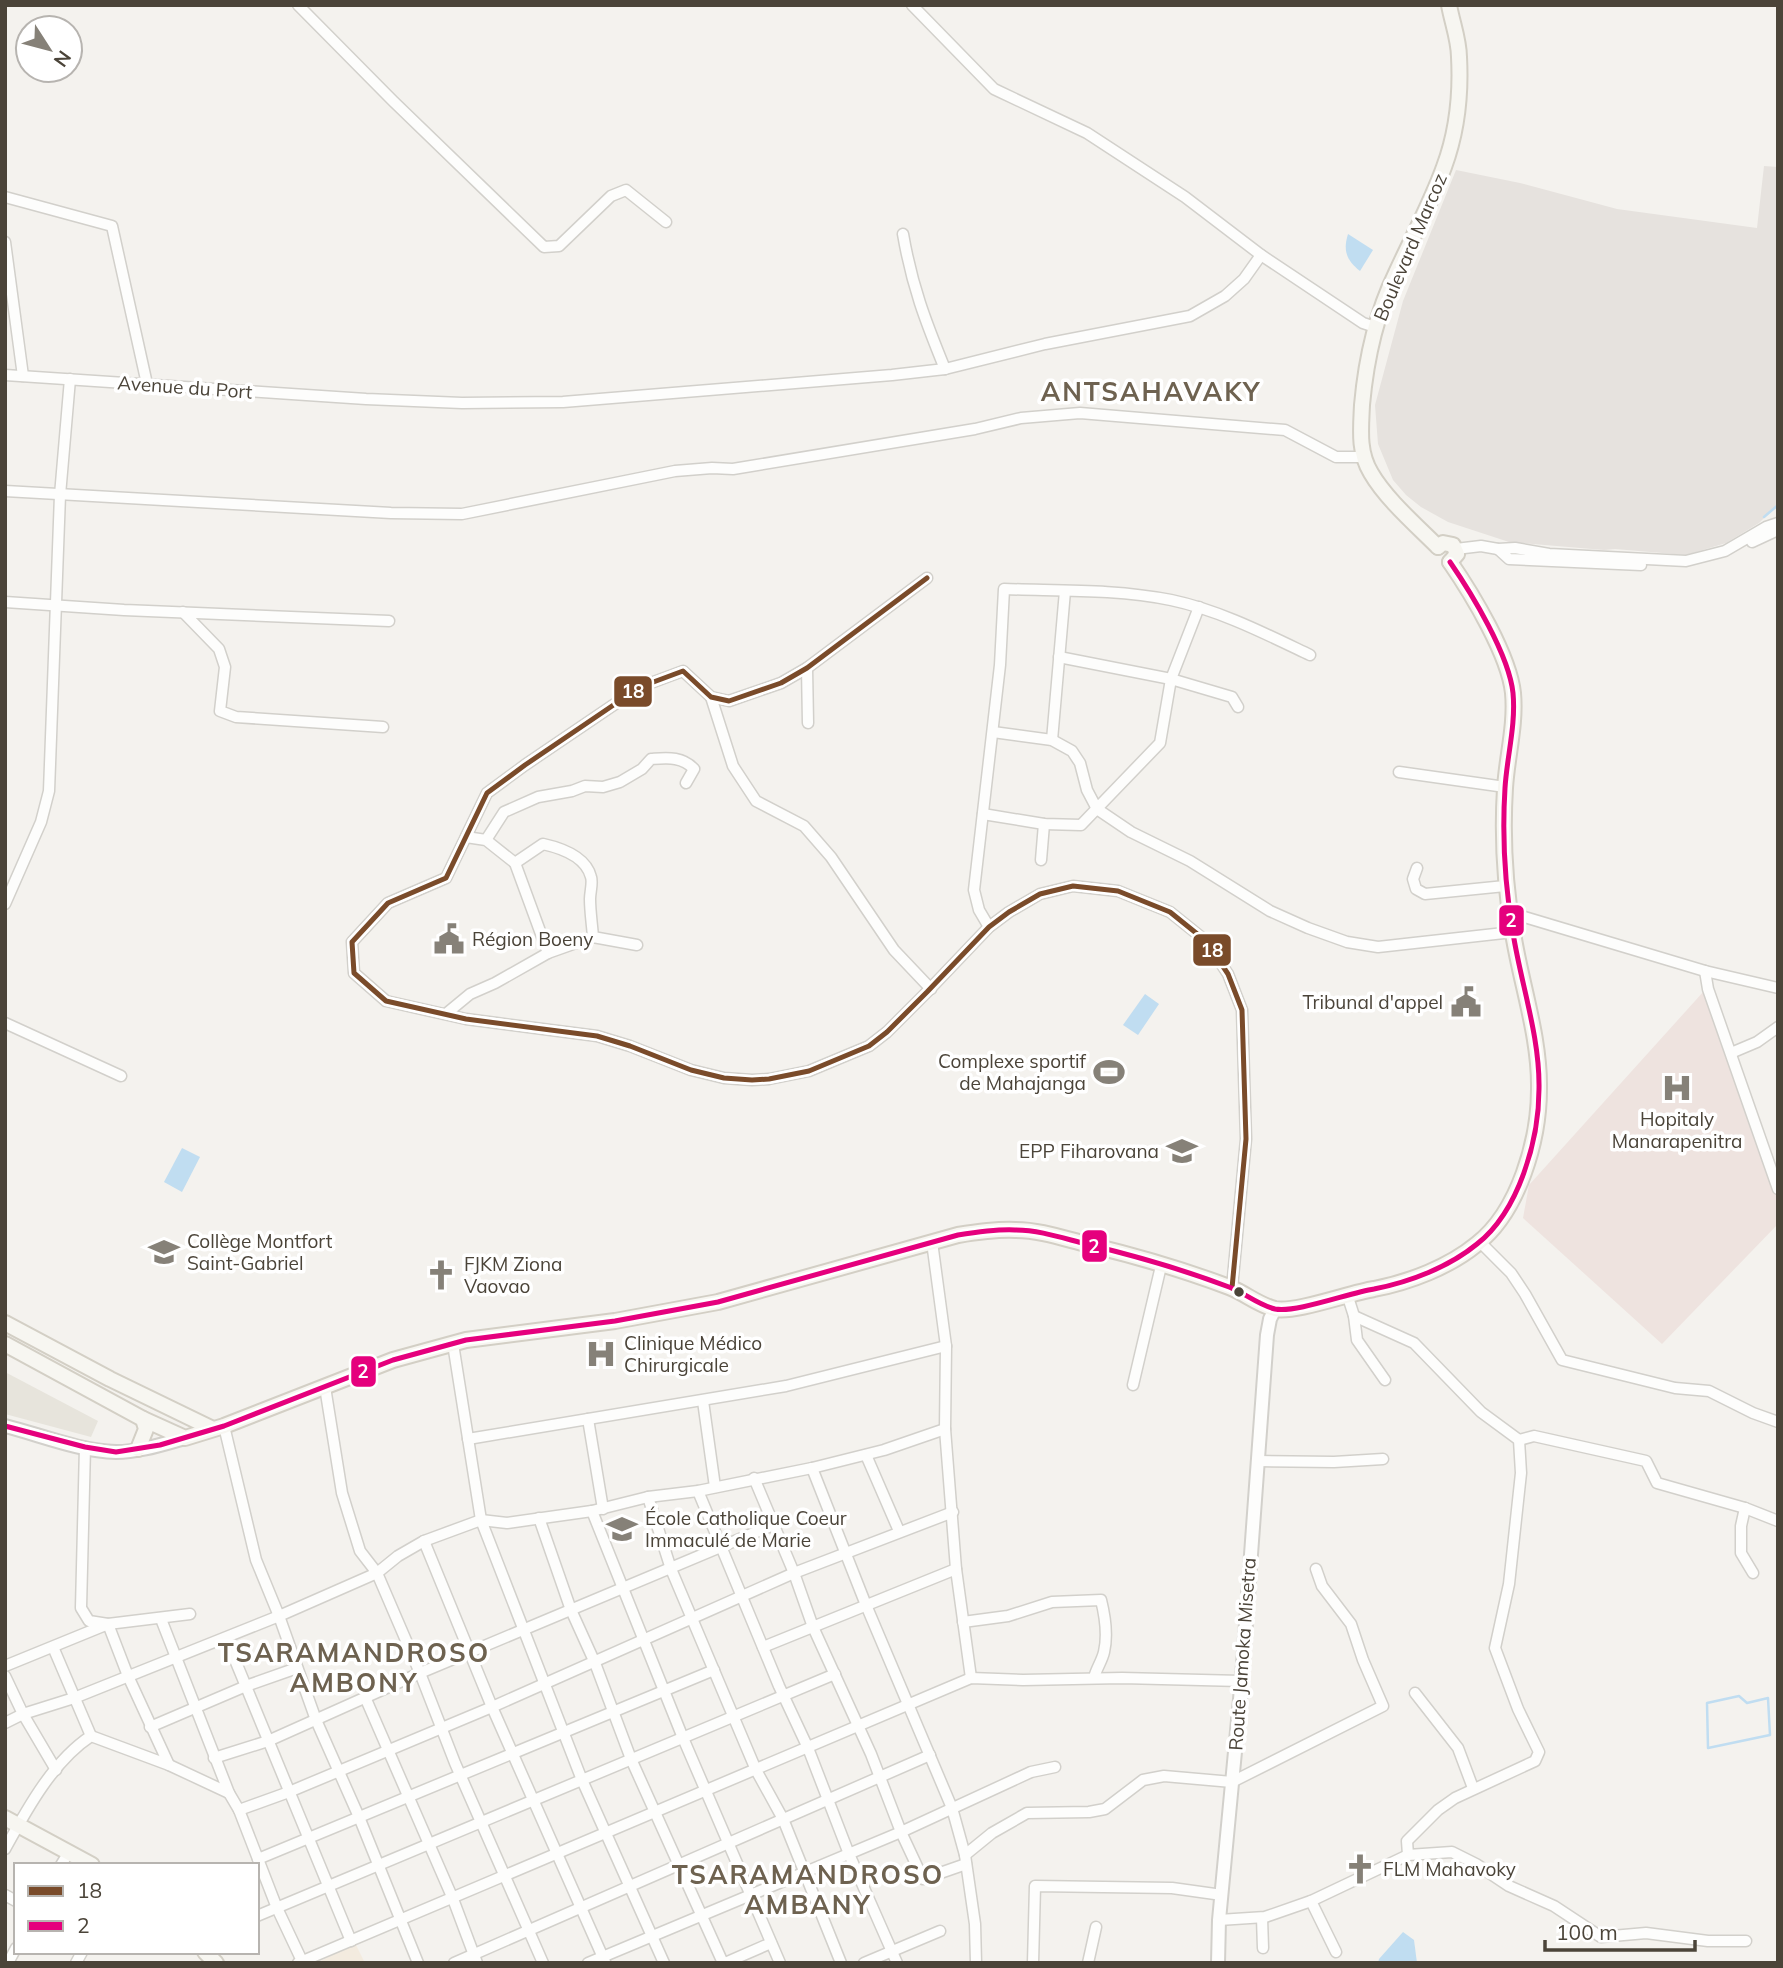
<svg xmlns="http://www.w3.org/2000/svg" width="1783" height="1968" viewBox="0 0 1783 1968" font-family="Mulish,sans-serif">
	<style>
		.residential { fill: #e7e4dc }
		.commercial { fill: #f3ebdf }
		.industrial { fill: #e6e2de }
		.medical { fill: #eee3df }
		.water { fill: #c0ddf1 }
		.lines { fill: none; stroke-linecap: round; stroke-linejoin: round }
		.stream { stroke: #c0ddf1; stroke-width: 2.5 }
		.minor-casing { stroke: #d2d0cb; stroke-width: 13 }
		.tertiary-casing { stroke: #d2d0cb; stroke-width: 16 }
		.secondary-casing { stroke: #d3cfc5; stroke-width: 18 }
		.minor { stroke: #fdfdfc; stroke-width: 10 }
		.tertiary { stroke: #fdfdfc; stroke-width: 12 }
		.secondary { stroke: #f7f6f1; stroke-width: 14 }
		.bus-1-casing { stroke: #fff; stroke-width: 10 }
		.bus-2-casing { stroke: #fff; stroke-width: 10 }
		.bus-1 { stroke: #7a4b2a; stroke-width: 5 }
		.bus-2 { stroke: #e5007d; stroke-width: 5 }
		.bus-dot { fill: #4b4439; stroke: #fff; stroke-width: 2.5 }
		.labels { text-anchor: middle; stroke-width: 7; stroke-linejoin: round; paint-order: stroke }
		.street-label { font-size: 19px; fill: #4b4439; stroke: #fff }
		.poi-label { font-size: 19px; fill: #4b4439; stroke: #fff; text-anchor: start }
		.district-label { font-size: 26px; font-weight: bold; letter-spacing: 2px; fill: #6e6250; stroke: #fff }
		.line-badge { stroke: #fff; stroke-width: 2.5 }
		.badge-label { font-size: 19px; text-anchor: middle; font-weight: bold; fill: #fff }
	</style>
	<rect width="100%" height="100%" fill="#f4f2ee"/>
	<!-- residential -->
	<polygon class="residential" points="5,1372 98,1421 91,1437 5,1414"/>
	<!-- commercial -->
	<polygon class="commercial" points="355,1943 365,1963 317,1963"/>
	<!-- industrial -->
	<polygon class="industrial" points="1764,166 1778,167 1778,504 1759,523 1726,543 1686,555 1615,549 1604,550 1509,542 1448,522 1421,507 1406,495 1393,480 1378,444 1375,405 1403,301 1456,170 1520,183 1617,209 1757,228"/>
	<!-- medical -->
	<polygon class="medical" points="1704,991 1778,1198 1778,1224 1662,1344 1523,1218 1529,1185"/>
	<!-- water -->
	<g class="water">
		<path d="M1348,234l25,16 -13,21c-14,-11 -17,-21 -12,-37z"/>
		<polygon points="1145,994 1159,1004 1138,1035 1123,1025"/>
		<polygon points="182,1148 200,1157 182,1192 164,1182"/>
		<polygon points="1403,1932 1414,1940 1417,1963 1378,1963 1379,1959"/>
	</g>
	<g class="lines">
		<!-- stream -->
		<g class="stream">
			<polyline points="1764,517 1778,505"/>
			<polygon points="1739,1696 1747,1703 1768,1698 1770,1735 1708,1748 1707,1703"/>
		</g>
		<!-- minor casing -->
		<g class="minor-casing">
			<g id="minor">
				<polyline points="298,5 393,101 544,247 559,246 611,196 626,190 666,222"/>
				<polyline points="912,5 994,89 1087,133 1185,197 1261,255 1363,323 1375,327"/>
				<polyline points="5,197 112,226 147,384"/>
				<path d="M903,234c9,52 22,86 42,135"/>
				<polyline points="5,242 23,376"/>
				<polyline points="5,375 366,399 462,403 563,402 892,375 945,369 1045,344 1190,316 1225,296 1244,279 1261,255"/>
				<polyline points="5,491 391,513 462,514 675,471 712,468 733,469 975,429 1021,418 1080,413 1285,430 1336,457 1364,457"/>
				<polyline points="1752,542 1778,530"/>
				<polyline points="1456,549 1481,546 1498,549 1515,548 1549,554 1686,561 1725,551 1766,527 1778,523"/>
				<polyline points="1498,549 1509,559 1641,565"/>
				<polyline points="927,578 807,668 781,683 729,701 711,697 683,671 640,687 525,765 487,793 446,878 388,903 352,942 354,973 386,1001 466,1019 597,1036 630,1046 691,1070 724,1078 752,1080 769,1079 809,1071 869,1046 887,1032 927,992 989,927 1009,912 1040,894 1073,886 1118,891 1170,912 1206,941 1228,974 1242,1010 1246,1139 1232,1288"/>
				<polyline points="5,602 124,610 389,621"/>
				<polyline points="183,612 219,649 225,667 220,711 236,717 383,727"/>
				<polyline points="1059,657 1171,679 1232,697 1238,707"/>
				<polyline points="807,668 808,723"/>
				<polyline points="711,697 733,766 756,801 804,826 831,857 894,950 931,989"/>
				<polyline points="993,732 1052,740 1072,751 1080,763 1087,790 1097,809 1131,832 1190,861 1270,911 1308,928 1347,942 1378,947 1513,932"/>
				<polyline points="1052,740 1065,591"/>
				<polyline points="1399,772 1505,787"/>
				<polyline points="983,814 1044,824 1081,825 1160,743 1171,679 1199,607"/>
				<path d="M466,837l20,3 29,23 28,-19c18,4 43,13 48,33 2,6 -1,15 -1,22 0,12 2,25 3,38l44,8"/>
				<path d="M486,840l18,-28 34,-15 34,-6 13,-5 18,1 17,-5 22,-13 9,-10c16,-1 31,-3 43,10l-8,14"/>
				<polyline points="1041,860 1044,824"/>
				<polyline points="515,863 548,953"/>
				<polyline points="1417,868 1413,879 1416,889 1425,894 1505,886"/>
				<polyline points="5,904 41,822 49,791 60,495 70,379"/>
				<polyline points="1511,913 1705,971 1778,988"/>
				<path d="M989,927l-10,-17 -5,-20 26,-225 4,-76c56,2 112,0 167,11 48,10 95,34 139,55"/>
				<polyline points="1705,971 1708,989 1778,1189"/>
				<polyline points="447,1013 470,994 495,983 548,953 593,937"/>
				<polyline points="5,1023 121,1076"/>
				<polyline points="1731,1053 1757,1042 1778,1027"/>
				<polyline points="932,1242 946,1346 945,1429 956,1569 971,1678"/>
				<polyline points="1480,1242 1511,1273 1525,1294 1562,1360 1675,1388 1709,1391 1753,1413 1778,1422"/>
				<polyline points="1347,1294 1354,1316 1357,1340 1385,1380"/>
				<polyline points="1354,1316 1414,1343 1481,1412 1519,1440 1521,1473 1509,1584 1495,1648 1518,1709 1539,1752 1535,1761 1455,1798 1438,1810 1407,1841 1408,1855"/>
				<polyline points="453,1344 481,1520 582,1780 664,1963"/>
				<polyline points="1133,1385 1161,1266"/>
				<polyline points="325,1387 342,1493 360,1551 377,1573 420,1673 455,1763 543,1963"/>
				<polyline points="703,1401 715,1487"/>
				<polyline points="588,1419 603,1509"/>
				<polyline points="224,1426 256,1560 279,1616 316,1720 359,1817 418,1963"/>
				<polyline points="468,1439 786,1386 946,1346"/>
				<polyline points="1519,1440 1534,1436 1646,1461 1657,1483 1745,1508 1778,1521"/>
				<polyline points="85,1447 81,1608 89,1621 108,1624 128,1676 169,1765"/>
				<polyline points="866,1455 899,1531"/>
				<polyline points="1257,1461 1334,1462 1383,1459"/>
				<polyline points="812,1468 866,1605 952,1808 965,1855 975,1924 976,1963"/>
				<polyline points="754,1478 794,1573 813,1627 871,1754 901,1832 923,1879 966,1864"/>
				<polyline points="698,1491 779,1686 808,1748 849,1854 897,1963"/>
				<polyline points="648,1497 671,1569 756,1770 783,1819 841,1963"/>
				<polyline points="1745,1508 1741,1526 1741,1553 1753,1573"/>
				<polyline points="592,1511 683,1738 780,1963"/>
				<polyline points="539,1518 571,1610 595,1663 631,1759 723,1963"/>
				<polyline points="424,1541 492,1707 605,1962"/>
				<polyline points="161,1619 229,1793 239,1810 277,1908 302,1961"/>
				<path d="M963,1622l45,-6 44,-14 49,-2c4,16 7,35 3,52 -2,9 -8,17 -10,26"/>
				<polyline points="226,1638 351,1941"/>
				<polyline points="53,1647 91,1736"/>
				<polyline points="763,1647 956,1569"/>
				<polyline points="5,1666 108,1624 190,1614"/>
				<polyline points="5,1676 23,1714 56,1770"/>
				<polyline points="1415,1693 1458,1748 1473,1788"/>
				<polyline points="365,1697 453,1899 477,1963"/>
				<polyline points="5,1723 23,1714 74,1698 279,1616 377,1573 398,1556 424,1541 481,1520 507,1523 592,1511 648,1497 698,1491 812,1468 884,1450 945,1429"/>
				<polyline points="150,1727 246,1686 297,1668"/>
				<polyline points="214,1758 268,1741 420,1673 773,1525"/>
				<polyline points="239,1810 289,1792 492,1707 794,1573 953,1512"/>
				<path d="M5,1849c22,-40 48,-88 86,-113l78,29 60,28"/>
				<polyline points="965,1855 992,1833 1027,1813 1089,1812 1105,1809 1143,1780 1164,1776 1232,1782 1383,1706 1363,1660 1351,1624 1322,1586 1316,1569"/>
				<polyline points="258,1859 714,1670"/>
				<polyline points="61,1865 69,1852"/>
				<polyline points="5,1895 16,1901"/>
				<polyline points="1311,1901 1336,1952"/>
				<polyline points="257,1916 835,1674"/>
				<polyline points="1262,1918 1263,1948"/>
				<polyline points="1219,1920 1265,1917 1311,1901 1408,1855 1452,1852 1476,1864 1509,1886 1554,1906 1601,1937 1646,1933 1708,1941 1746,1941"/>
				<polyline points="8,1963 16,1948"/>
				<polyline points="76,1963 82,1952"/>
				<polyline points="298,1963 971,1678 1023,1680 1122,1678 1241,1681"/>
				<polyline points="454,1963 930,1755"/>
				<polyline points="588,1963 901,1832 1031,1772 1055,1767"/>
				<polyline points="725,1963 771,1943"/>
				<polyline points="864,1963 940,1931"/>
				<polyline points="1033,1963 1035,1886 1172,1888 1222,1895"/>
				<polyline points="1088,1963 1096,1927"/>
			</g>
		</g>
		<!-- tertiary casing -->
		<g class="tertiary-casing">
			<g id="tertiary">
				<path d="M5,1426c36,9 74,25 111,26 23,0 47,-8 69,-14"/>
				<polyline points="1218,1963 1219,1920 1242,1678 1267,1335 1270,1319 1275,1309"/>
			</g>
		</g>
		<!-- secondary casing -->
		<g class="secondary-casing">
			<g id="secondary">
				<path d="M1438,547c-22,-22 -52,-48 -67,-74 -13,-21 -10,-45 -9,-68 4,-45 14,-91 34,-132 16,-35 35,-70 48,-106 13,-35 17,-73 15,-110 0,-17 -7,-35 -10,-52"/>
				<polyline points="1438,547 1443,543 1453,545 1457,554 1450,562"/>
				<polyline points="5,1323 110,1379 211,1428"/>
				<path d="M5,1344l138,75 42,19 39,-12 169,-66 73,-20 149,-19 103,-19 240,-67c19,-3 38,-6 57,-5 26,0 50,9 75,15 46,11 94,25 139,42 16,6 29,18 46,22 21,4 74,-16 99,-20 36,-7 75,-22 103,-45 42,-33 62,-104 62,-155 1,-52 -18,-105 -26,-156 -8,-47 -11,-97 -8,-145 2,-32 11,-63 8,-95 -4,-38 -41,-99 -63,-131"/>
				<polyline points="138,1449 146,1429 143,1419"/>
				<polyline points="5,1818 92,1865"/>
				<polyline points="205,1952 216,1963"/>
			</g>
		</g>
		<!-- minor -->
		<use href="#minor" class="minor"/>
		<!-- tertiary -->
		<use href="#tertiary" class="tertiary"/>
		<!-- secondary -->
		<use href="#secondary" class="secondary"/>
		<!-- bus-1 casing -->
		<g class="bus-1-casing">
			<polyline id="bus-1" points="927,578 807,668 781,683 729,701 711,697 683,671 640,687 525,765 487,793 446,878 388,903 352,942 354,973 386,1001 466,1019 597,1036 630,1046 691,1070 724,1078 752,1080 769,1079 809,1071 869,1046 887,1032 927,992 989,927 1009,912 1040,894 1073,886 1118,891 1170,912 1206,941 1228,974 1242,1010 1246,1139 1232,1288"/>
		</g>
		<!-- bus-2 casing -->
		<g class="bus-2-casing">
			<path id="bus-2" d="M5,1426l80,21 31,5 44,-7 64,-19 169,-66 73,-20 149,-19 103,-19 240,-67c19,-3 38,-6 57,-5 26,0 50,9 75,15 46,11 94,25 139,42 16,6 29,18 46,22 21,4 74,-16 99,-20 36,-7 75,-22 103,-45 42,-33 62,-104 62,-155 1,-52 -18,-105 -26,-156 -8,-47 -11,-97 -8,-145 2,-32 11,-63 8,-95 -4,-38 -41,-99 -63,-131"/>
		</g>
		<!-- bus-1 -->
		<use href="#bus-1" class="bus-1"/>
		<!-- bus-2 -->
		<use href="#bus-2" class="bus-2"/>
	</g>
	<!-- icons -->
	<defs>
		<g id="civic-bare" transform="scale(2.415)"><path d="M-.6-6.5H3V-4.5H.6V-3L4-1V1h2V6H-6V1h2V-1L-.6-3ZM-1.2 2.5V6h2.4V2.5Z" fill="#868178" stroke="#fff" stroke-width="2.5" paint-order="stroke"/></g>
		<g id="stadium-bare" transform="scale(2.415)"><path d="M0-5a6.5 5 0 1 0 0 10a6.5 5 0 1 0 0-10ZM-3.5-1.8h7v3.6h-7Z" fill="#868178" stroke="#fff" stroke-width="2.5" paint-order="stroke"/></g>
		<g id="hospital-bare" transform="scale(2.415)"><path d="M-5-5h3v3.5h4V-5h3V5h-3V1.5h-4V5h-3Z" fill="#868178" stroke="#fff" stroke-width="2.5" paint-order="stroke"/></g>
		<g id="school-bare" transform="scale(2.415)"><path d="M0-5L7-2L0 1L-7-2ZM-4 1L0 2.5L4 1V4Q0 6-4 4Z" fill="#868178" stroke="#fff" stroke-width="2.5" paint-order="stroke"/></g>
		<g id="church-bare" transform="scale(2.415)"><path d="M-1.2-6h2.4v3.5h3.3v2.4h-3.3V6h-2.4V-.1h-3.3v-2.4h3.3Z" fill="#868178" stroke="#fff" stroke-width="2.5" paint-order="stroke"/></g>
	</defs>
	<g fill-rule="evenodd">
		<use href="#civic-bare" x="449" y="939"/>
		<use href="#civic-bare" x="1466" y="1002"/>
		<use href="#stadium-bare" x="1109" y="1072"/>
		<use href="#hospital-bare" x="1677" y="1088"/>
		<use href="#school-bare" x="1182" y="1151"/>
		<use href="#school-bare" x="164" y="1252"/>
		<use href="#church-bare" x="441" y="1275"/>
		<use href="#hospital-bare" x="601" y="1354"/>
		<use href="#school-bare" x="622" y="1529"/>
		<use href="#church-bare" x="1360" y="1869"/>
	</g>
	<!-- markers -->
	<circle class="bus-dot" cx="1239" cy="1292" r="6"/>
	<g class="labels">
		<!-- street labels -->
		<g class="street-label">
			<text transform="translate(1410 247) rotate(-67)" y="7">Boulevard Marcoz</text>
			<text transform="translate(185 387) rotate(4)" y="7">Avenue du Port</text>
			<text transform="translate(1242 1654) rotate(-86)" y="7">Route Jamoka Misetra</text>
		</g>
		<!-- poi labels -->
		<g class="poi-label">
			<text x="472" y="946">Région Boeny</text>
			<text x="1443" y="1009" text-anchor="end">Tribunal d'appel</text>
			<text x="1086" y="1068" text-anchor="end">Complexe sportif<tspan x="1086" dy="22">de Mahajanga</tspan></text>
			<text x="1677" y="1126" text-anchor="middle">Hopitaly<tspan x="1677" dy="22">Manarapenitra</tspan></text>
			<text x="1159" y="1158" text-anchor="end">EPP Fiharovana</text>
			<text x="187" y="1248">Collège Montfort<tspan x="187" dy="22">Saint-Gabriel</tspan></text>
			<text x="464" y="1271">FJKM Ziona<tspan x="464" dy="22">Vaovao</tspan></text>
			<text x="624" y="1350">Clinique Médico<tspan x="624" dy="22">Chirurgicale</tspan></text>
			<text x="645" y="1525">École Catholique Coeur<tspan x="645" dy="22">Immaculé de Marie</tspan></text>
			<text x="1383" y="1876">FLM Mahavoky</text>
		</g>
		<!-- district labels -->
		<g class="district-label">
			<text x="1151" y="401">ANTSAHAVAKY</text>
			<text x="354" y="1662">TSARAMANDROSO<tspan x="354" dy="30">AMBONY</tspan></text>
			<text x="808" y="1884">TSARAMANDROSO<tspan x="808" dy="30">AMBANY</tspan></text>
		</g>
	</g>
	<g class="line-badge">
		<rect x="613" y="675" width="40" height="33" rx="7" fill="#7a4b2a"/>
		<rect x="1498" y="904" width="27" height="33" rx="7" fill="#e5007d"/>
		<rect x="1192" y="933" width="40" height="34" rx="7" fill="#7a4b2a"/>
		<rect x="1081" y="1229" width="27" height="34" rx="7" fill="#e5007d"/>
		<rect x="350" y="1355" width="27" height="33" rx="7" fill="#e5007d"/>
	</g>
	<g class="badge-label">
		<text x="633" y="698">18</text>
		<text x="1511" y="927">2</text>
		<text x="1212" y="957">18</text>
		<text x="1094" y="1253">2</text>
		<text x="363" y="1378">2</text>
	</g>
	<!-- border -->
	<rect width="1783" height="1968" fill="none" stroke="#4b4439" stroke-width="14"/>
	<!-- legend -->
	<rect x="14" y="1863" width="245" height="91" fill="#ffffff" stroke="#b7b4b0" stroke-width="2"/>
	<rect x="28" y="1886" width="35" height="10" fill="#7a4b2a" stroke="#b7b4b0" stroke-width="2"/>
	<text x="77" y="1898" font-size="21" fill="#4b4439">18</text>
	<rect x="28" y="1921" width="35" height="10" fill="#e5007d" stroke="#b7b4b0" stroke-width="2"/>
	<text x="77" y="1933" font-size="21" fill="#4b4439">2</text>
	<!-- north arrow -->
	<g transform="translate(49 49) rotate(126)"><circle r="33" fill="#ffffff" stroke="#b7b4b0" stroke-width="2"/>
	<path d="M0-5L12 26L0 18L-12 26Z" fill="#868178"/>
	<text y="-10" font-size="19" font-weight="bold" text-anchor="middle" fill="#4b4439">N</text>
	</g>
	<!-- scale -->
	<path d="M1545 1940v10h150v-10" fill="none" stroke="#4b4439" stroke-width="3.5"/>
	<text x="1556" y="1940" font-size="21" fill="#4b4439" stroke="#ffffff" stroke-width="5" paint-order="stroke">100 m</text>
</svg>
